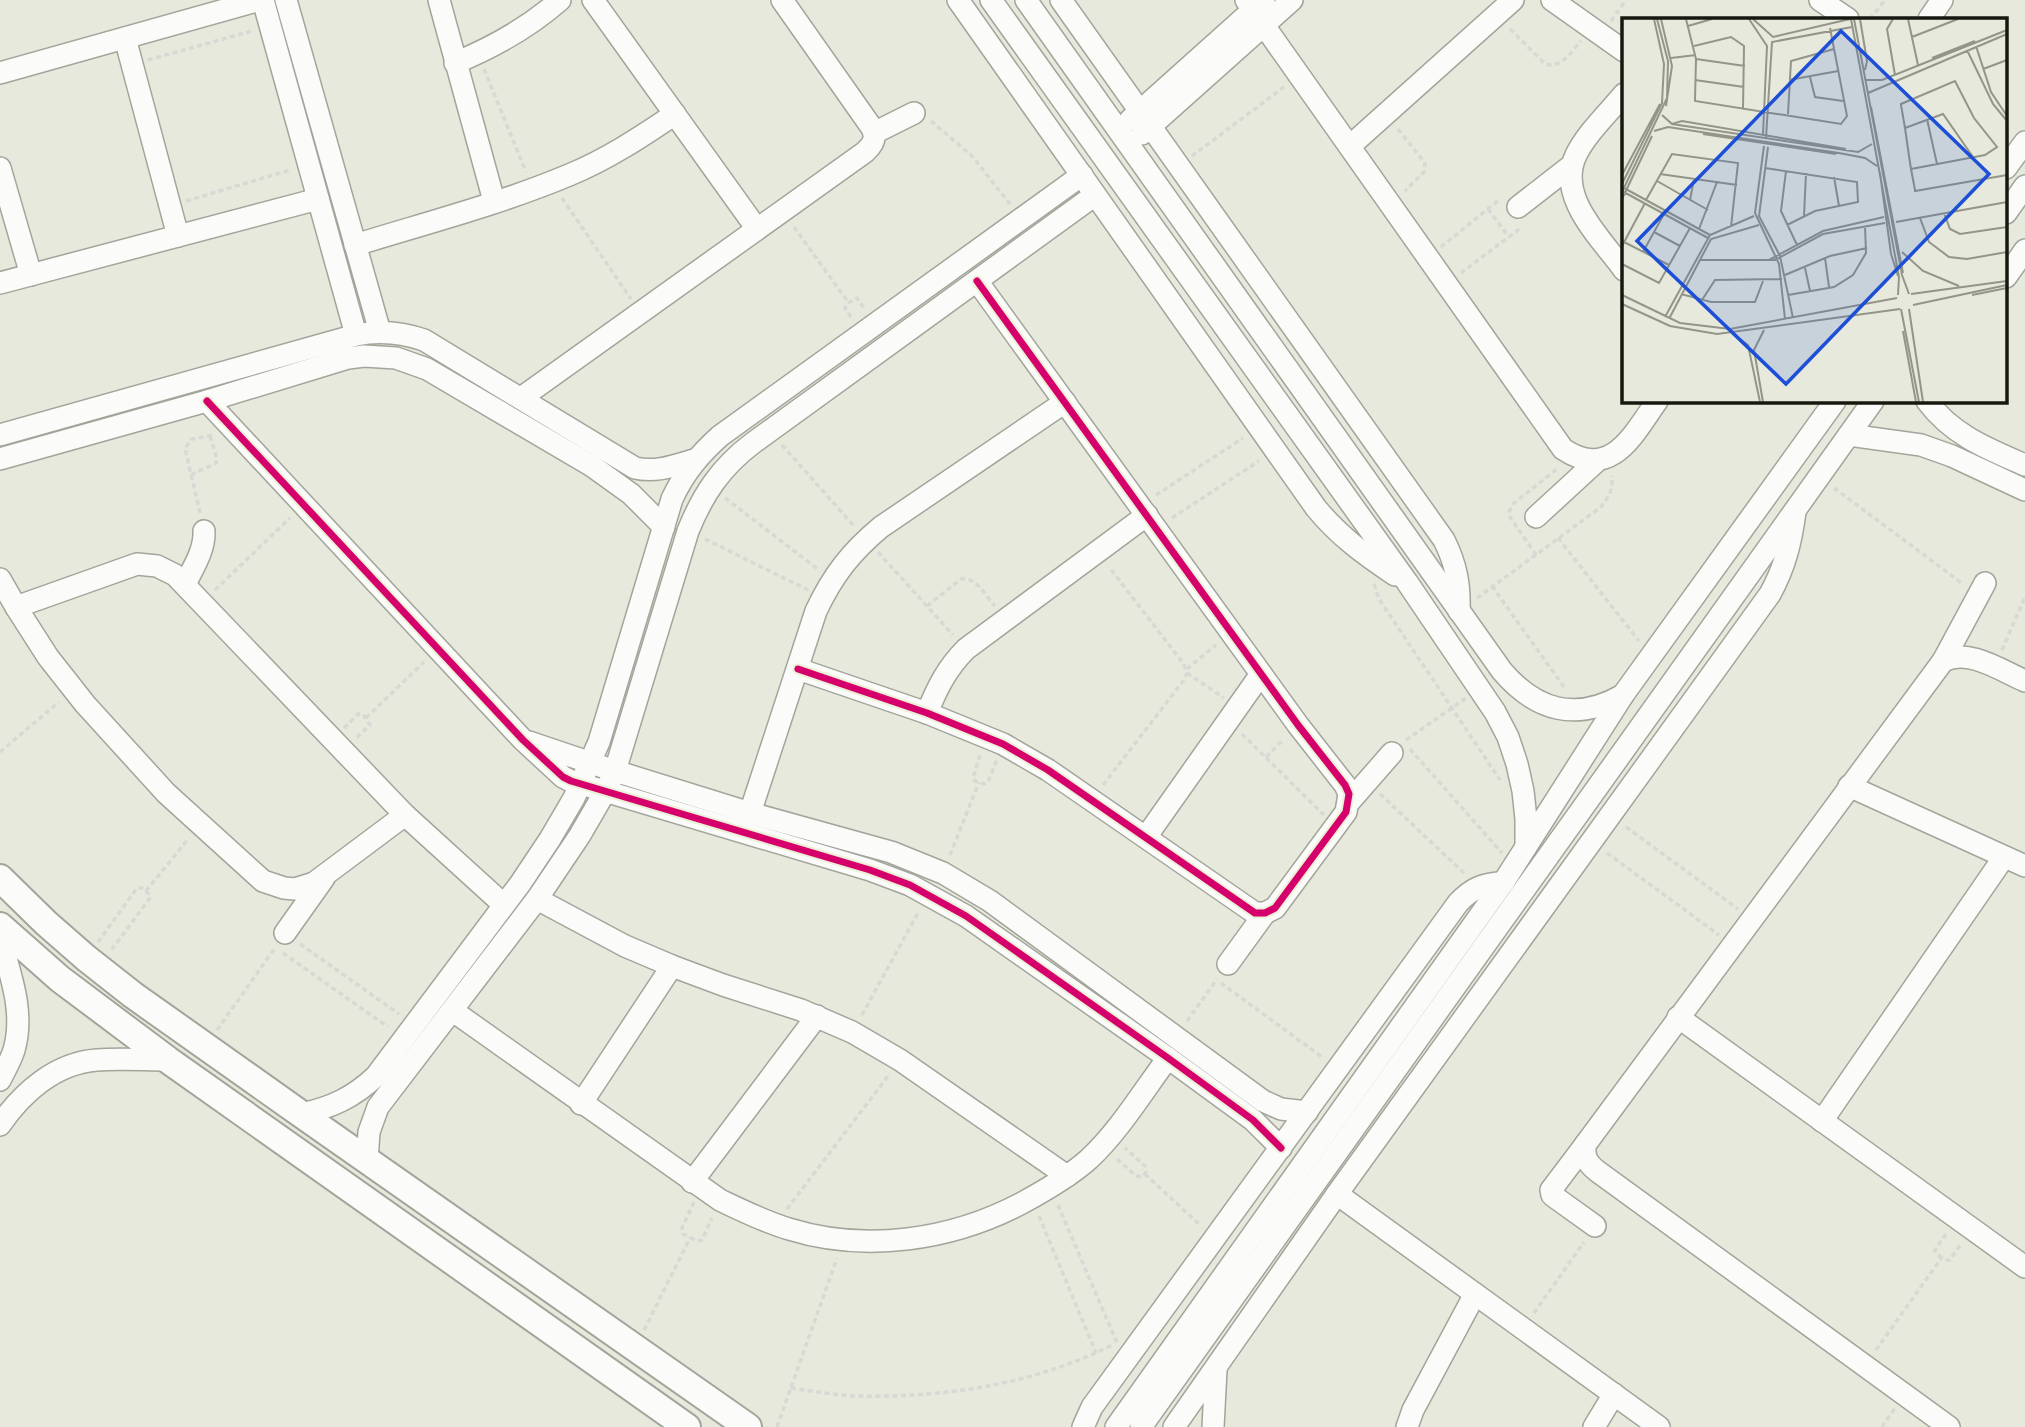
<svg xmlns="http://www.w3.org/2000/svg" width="2025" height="1427" viewBox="0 0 2025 1427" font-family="'Source Serif 4',serif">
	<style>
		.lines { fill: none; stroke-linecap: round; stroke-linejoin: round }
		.minor-casing { stroke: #a2a59a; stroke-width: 24 }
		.major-casing { stroke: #a2a59a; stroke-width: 30 }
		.path { stroke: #d8d8d4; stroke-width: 3.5; stroke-dasharray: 5 3.5; stroke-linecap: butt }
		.minor { stroke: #fbfcfa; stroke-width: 21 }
		.major { stroke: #fbfcfa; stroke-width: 26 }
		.cycleway-casing { stroke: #eaefd5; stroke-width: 11 }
		.cycleway { stroke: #d6006c; stroke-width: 7 }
		.inset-road { fill: none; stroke: #939589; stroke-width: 2 }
		.view { fill: #1d4ed8; fill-opacity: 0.15; stroke: #1d4ed8; stroke-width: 3.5 }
		.inset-edge { fill: none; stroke: #16180f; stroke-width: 3.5 }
	</style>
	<rect width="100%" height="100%" fill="#e6e9db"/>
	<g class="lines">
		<!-- minor casing -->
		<g class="minor-casing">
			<g id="minor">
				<polyline points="263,0 356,335"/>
				<polyline points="286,0 380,332"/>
				<polyline points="439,0 494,201"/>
				<polyline points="593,0 757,229"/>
				<path d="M958,0l358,508c23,28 49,47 79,67"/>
				<polyline points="991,0 1407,582 1495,712 1508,737 1517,764 1523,791 1526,819 1526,847"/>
				<path d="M1026,0l476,671c34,40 74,51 121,24"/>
				<path d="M1061,0l383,540c12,24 16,44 15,71"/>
				<path d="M1246,0l317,449c48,32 70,-14 94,-48"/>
				<polyline points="1552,0 1624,51"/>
				<polyline points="1820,0 1848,19"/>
				<polyline points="1929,19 1942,0"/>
				<polyline points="125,38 178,236"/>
				<path d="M455,63c39,-16 73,-35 105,-63"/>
				<polyline points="0,73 260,0"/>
				<path d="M1624,94c-15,18 -38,40 -48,61 -20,42 25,83 48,115"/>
				<polyline points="1130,120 1264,0"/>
				<polyline points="874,133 914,113"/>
				<polyline points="1142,134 1292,0"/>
				<polyline points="1350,146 1513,0"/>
				<polyline points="0,168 31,275"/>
				<polyline points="2006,168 2025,142"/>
				<polyline points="1518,207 1572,165"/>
				<polyline points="2006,213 2025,186"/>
				<path d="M355,245c71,-22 145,-41 214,-70 37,-15 72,-38 106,-61"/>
				<polyline points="2006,277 2025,250"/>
				<polyline points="0,283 318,199"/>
				<path d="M521,398l344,-246c8,-7 12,-14 7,-24l-90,-128"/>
				<polyline points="207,401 523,740 563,777 571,781 870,870 910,885 966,916 1168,1058 1253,1120 1281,1148"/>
				<path d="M1927,401c25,34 61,48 98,64"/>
				<path d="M0,435l356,-100c24,-5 45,-3 68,5l211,128c22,5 41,-3 62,-9"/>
				<polyline points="1849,435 1921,445 1952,456 2025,490"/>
				<polyline points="0,459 207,401 348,358 364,356 396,358 427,369 592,466 631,494 664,527"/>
				<polyline points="1536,517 1598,460"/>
				<polyline points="0,579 16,607 48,657 85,704 166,793 263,881 284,888 295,889 314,883 405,815"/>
				<path d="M185,584c8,-16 20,-34 19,-53"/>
				<polyline points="16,607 137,564 157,566 175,575 405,815 504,905"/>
				<polyline points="1943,661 1985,583"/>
				<polyline points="798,669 927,713 1003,744 1048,770 1255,913 1265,913 1275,908 1346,812 1349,794 1345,785 1298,725 977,281"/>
				<path d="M927,713c10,-25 20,-45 39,-64l181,-134"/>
				<polyline points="529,742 615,771 750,813 891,852 943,873 990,901 1263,1101 1281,1109 1307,1112"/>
				<polyline points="1849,786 2025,866"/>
				<polyline points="1350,801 1392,753"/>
				<path d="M750,813l66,-202c17,-36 35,-59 65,-84l184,-125"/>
				<polyline points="1146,837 1261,674"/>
				<polyline points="537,899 625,946 672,966 723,985 801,1010 852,1032 900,1060 1067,1176"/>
				<polyline points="285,933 324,878"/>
				<path d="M0,937c10,37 25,75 14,113 -3,10 -9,20 -14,30"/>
				<polyline points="1228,964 1265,913"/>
				<path d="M453,1011l267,189c23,11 45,22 69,29 77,24 163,11 233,-26 24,-13 48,-27 67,-44 31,-29 54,-68 79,-101"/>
				<polyline points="1678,1017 2025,1267"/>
				<polyline points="581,1104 672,966"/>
				<path d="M301,1114c30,-6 53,-17 75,-38l144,-192 30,-45 24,-41 25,-56 73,-243c12,-26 27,-44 48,-63l362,-261"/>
				<polyline points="1822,1121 2004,857"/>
				<path d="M0,1125c22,-32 55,-62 97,-65 23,-2 47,0 71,0"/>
				<polyline points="1585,1145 1551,1190 1552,1195 1556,1198 1595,1226"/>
				<path d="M367,1160l2,-28 9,-25 159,-208 43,-64 26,-45 9,-19 73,-240c15,-37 33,-64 65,-88l342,-248"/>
				<polyline points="692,1182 817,1016"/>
				<polyline points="1337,1194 1659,1427"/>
				<path d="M1083,1427l9,-20 366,-504c13,-14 25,-20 45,-20"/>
				<polyline points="1116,1427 1503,883 1623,695 1835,401"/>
				<polyline points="1141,1427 1873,401"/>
				<path d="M1174,1427l163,-233 433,-600c15,-27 21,-52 25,-82"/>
				<polyline points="1213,1427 1216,1370"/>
				<polyline points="1407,1427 1413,1410 1475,1294"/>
				<polyline points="1594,1427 1614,1394"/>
				<path d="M1949,1427l-352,-256c-10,-8 -13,-14 -12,-26l358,-484c26,-13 57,9 82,20"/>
			</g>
		</g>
		<!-- major casing -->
		<g class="major-casing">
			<g id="major">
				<polyline points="0,878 46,923 86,958 133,995 301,1114 748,1427"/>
				<polyline points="0,926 60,979 168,1060 687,1427"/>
			</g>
		</g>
		<!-- path -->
		<g class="path">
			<polyline points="1870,19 1885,0"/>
			<polyline points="1611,21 1626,0"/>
			<path d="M1510,29l35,35c16,5 26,-12 36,-23"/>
			<polyline points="148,60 252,31"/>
			<polyline points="484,69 526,172"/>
			<polyline points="931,121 972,156 1010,204"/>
			<polyline points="1398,129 1425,163 1424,172 1405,191"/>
			<polyline points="1192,156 1284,87"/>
			<polyline points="562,198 631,299"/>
			<polyline points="186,201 290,170"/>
			<polyline points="1488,209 1509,237"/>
			<polyline points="794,227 848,302"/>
			<polyline points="1441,247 1500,199"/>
			<polyline points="1461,273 1522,227"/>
			<polyline points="851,317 845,308 846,304 857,298 864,308"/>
			<polyline points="782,445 854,526"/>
			<polyline points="191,475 216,463 217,459 210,436"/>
			<polyline points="1834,488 1963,584"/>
			<polyline points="1156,495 1243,438"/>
			<polyline points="725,498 819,570"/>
			<polyline points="200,513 185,448 192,439 214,435"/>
			<polyline points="1172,518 1259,461"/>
			<polyline points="1558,538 1639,641"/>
			<polyline points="705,539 808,590"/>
			<polyline points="878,552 953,635"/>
			<polyline points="1536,555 1510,517 1509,512 1513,504 1558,468"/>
			<polyline points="1374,584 1379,599 1500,780"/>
			<polyline points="1492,586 1566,690"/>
			<polyline points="215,590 290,518"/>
			<polyline points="1477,598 1601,507 1610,494 1613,476"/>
			<path d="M927,606l34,-27c16,-2 24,16 34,27"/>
			<polyline points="2002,650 2025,597"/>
			<polyline points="1187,669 1216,645"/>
			<polyline points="1187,673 1224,698"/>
			<polyline points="366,718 424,662"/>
			<polyline points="344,728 358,714 363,714 370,725 355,739"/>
			<polyline points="1242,734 1324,815"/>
			<polyline points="1406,740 1466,698"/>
			<polyline points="1410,749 1502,853"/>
			<polyline points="0,752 59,702"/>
			<polyline points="980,755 973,778 975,781 984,784 988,782 997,760"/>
			<polyline points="1266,757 1284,739"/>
			<polyline points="1103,785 1184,680 1187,673 1183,663 1109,567"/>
			<polyline points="1380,794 1464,873"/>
			<polyline points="1626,827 1738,909"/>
			<polyline points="1607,853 1719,935"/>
			<polyline points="950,855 979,782"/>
			<polyline points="146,891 189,838"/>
			<polyline points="98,942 137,888 142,888 150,895 150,898 110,952"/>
			<polyline points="300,944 399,1014"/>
			<polyline points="283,953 388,1027"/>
			<polyline points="1221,983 1322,1057"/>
			<polyline points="862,1015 919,911"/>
			<polyline points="1187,1021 1217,979"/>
			<polyline points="217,1030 275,948"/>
			<polyline points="1117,1159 1136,1176 1142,1177 1146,1172 1145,1166 1125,1148"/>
			<polyline points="1145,1174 1200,1225"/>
			<polyline points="694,1202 682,1228 683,1234 697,1241 702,1240 712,1218"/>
			<polyline points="1058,1205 1117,1343"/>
			<polyline points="787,1209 888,1076"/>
			<polyline points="1039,1216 1096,1353"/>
			<path d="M1946,1234l-11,16c1,5 10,11 15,10l11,-16"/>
			<polyline points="1534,1313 1584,1242"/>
			<polyline points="644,1330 690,1238"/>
			<polyline points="1876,1350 1942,1257"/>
			<path d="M791,1388c21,3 43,7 64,8 87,2 178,-11 257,-51"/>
			<polyline points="777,1427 837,1258"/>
			<polyline points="1882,1427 1895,1408"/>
		</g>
		<!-- minor -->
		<use href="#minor" class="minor"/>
		<!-- major -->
		<use href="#major" class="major"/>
		<!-- cycleway casing -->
		<g class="cycleway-casing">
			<g id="cycleway">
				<polyline points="207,401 523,740 563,777 571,781 870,870 910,885 966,916 1168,1058 1253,1120 1281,1148"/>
				<polyline points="798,669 927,713 1003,744 1048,770 1255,913 1265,913 1275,908 1346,812 1349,794 1345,785 1298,725 977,281"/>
			</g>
		</g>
		<!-- cycleway -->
		<use href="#cycleway" class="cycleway"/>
	</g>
	<!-- overview -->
	<g transform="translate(1622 18)">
		<rect width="385" height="385" fill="#e6e9db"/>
		<path class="inset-road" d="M39,1l11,47 -6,40M64,1l10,40 -1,42 146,23 6,-8 -17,-88M127,1l18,27 -4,88M131,1l20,18 77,-18M229,1l48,258 -1,18M232,1l48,256 7,19M238,1l7,42 -2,9M271,1l-6,10 8,46M286,1l10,46M66,8l24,-7M290,19l46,-18M72,28l37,-9 13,9 -1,63M354,28l15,46 16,24M345,32l26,54 14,17M49,40l25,-3M310,40l43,-17M74,41l49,7M361,51l24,-9M188,59l5,20 28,4M73,62l49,7M167,62l49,-9M244,62h16l125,-50M246,75l139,-59M249,89l32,166M166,96l3,-53 43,-12M40,97l10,9 186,28 14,-8M305,101l10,45M50,106l10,-3 164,28M283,110l38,-14 30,43M32,113l14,-4 171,26 26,5 12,8M81,116l133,20M144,120l6,-96 80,-15M142,128l-9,67 24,51 6,55M146,129l-9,69 21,40 13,62M143,150l92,14 1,20 -43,9 -28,14M289,151l74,-14 12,-8 -23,-29 -19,-37 -54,23v1l4,23 4,28 2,13 4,21v1l92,-16M164,153l-5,40 16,34M258,155l11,81 7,22M38,156l77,11M0,157l38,-71M212,159l5,29M35,163l51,29M0,166l40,-81 2,-39 -10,-45M2,170l86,47M0,173l86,47M0,174l45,-94 1,-37 -11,-42M0,181l30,-63M24,182l26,-46 66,9 -7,64M68,182l4,-21M322,195l6,16 10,5 47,-7M182,198l2,-43M298,200l9,24 20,15 18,2 40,-7M274,204l111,-20M77,211l18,-47M32,214l26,14M2,224l45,23M0,228l23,-43M21,234l21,-38M280,234l21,19 36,15M203,240l4,29M78,242h75l48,-26 62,-11M147,242l54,-29 61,-14M0,246l37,19 31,-55M183,250l5,23M163,257l45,-19 37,-8M59,276l30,8h44l8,-21M289,276l96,-13M0,277l58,28 50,6 167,-31M166,277l46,-8 19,-12 13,-22 -1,-27M350,277l35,-7M80,282l13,-20 67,-1M0,286l48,22 47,8 183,-25M291,287l94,-20M279,291l18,93M287,291l14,93M43,299l45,-82 44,-19M48,299l41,-78 48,-14M281,313l13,71M111,316l15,11 12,57M141,384l-9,-52 10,-20"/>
		<path class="view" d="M219,13l148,143 -203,210 -149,-143z"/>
		<rect width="385" height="385" class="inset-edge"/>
	</g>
</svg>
